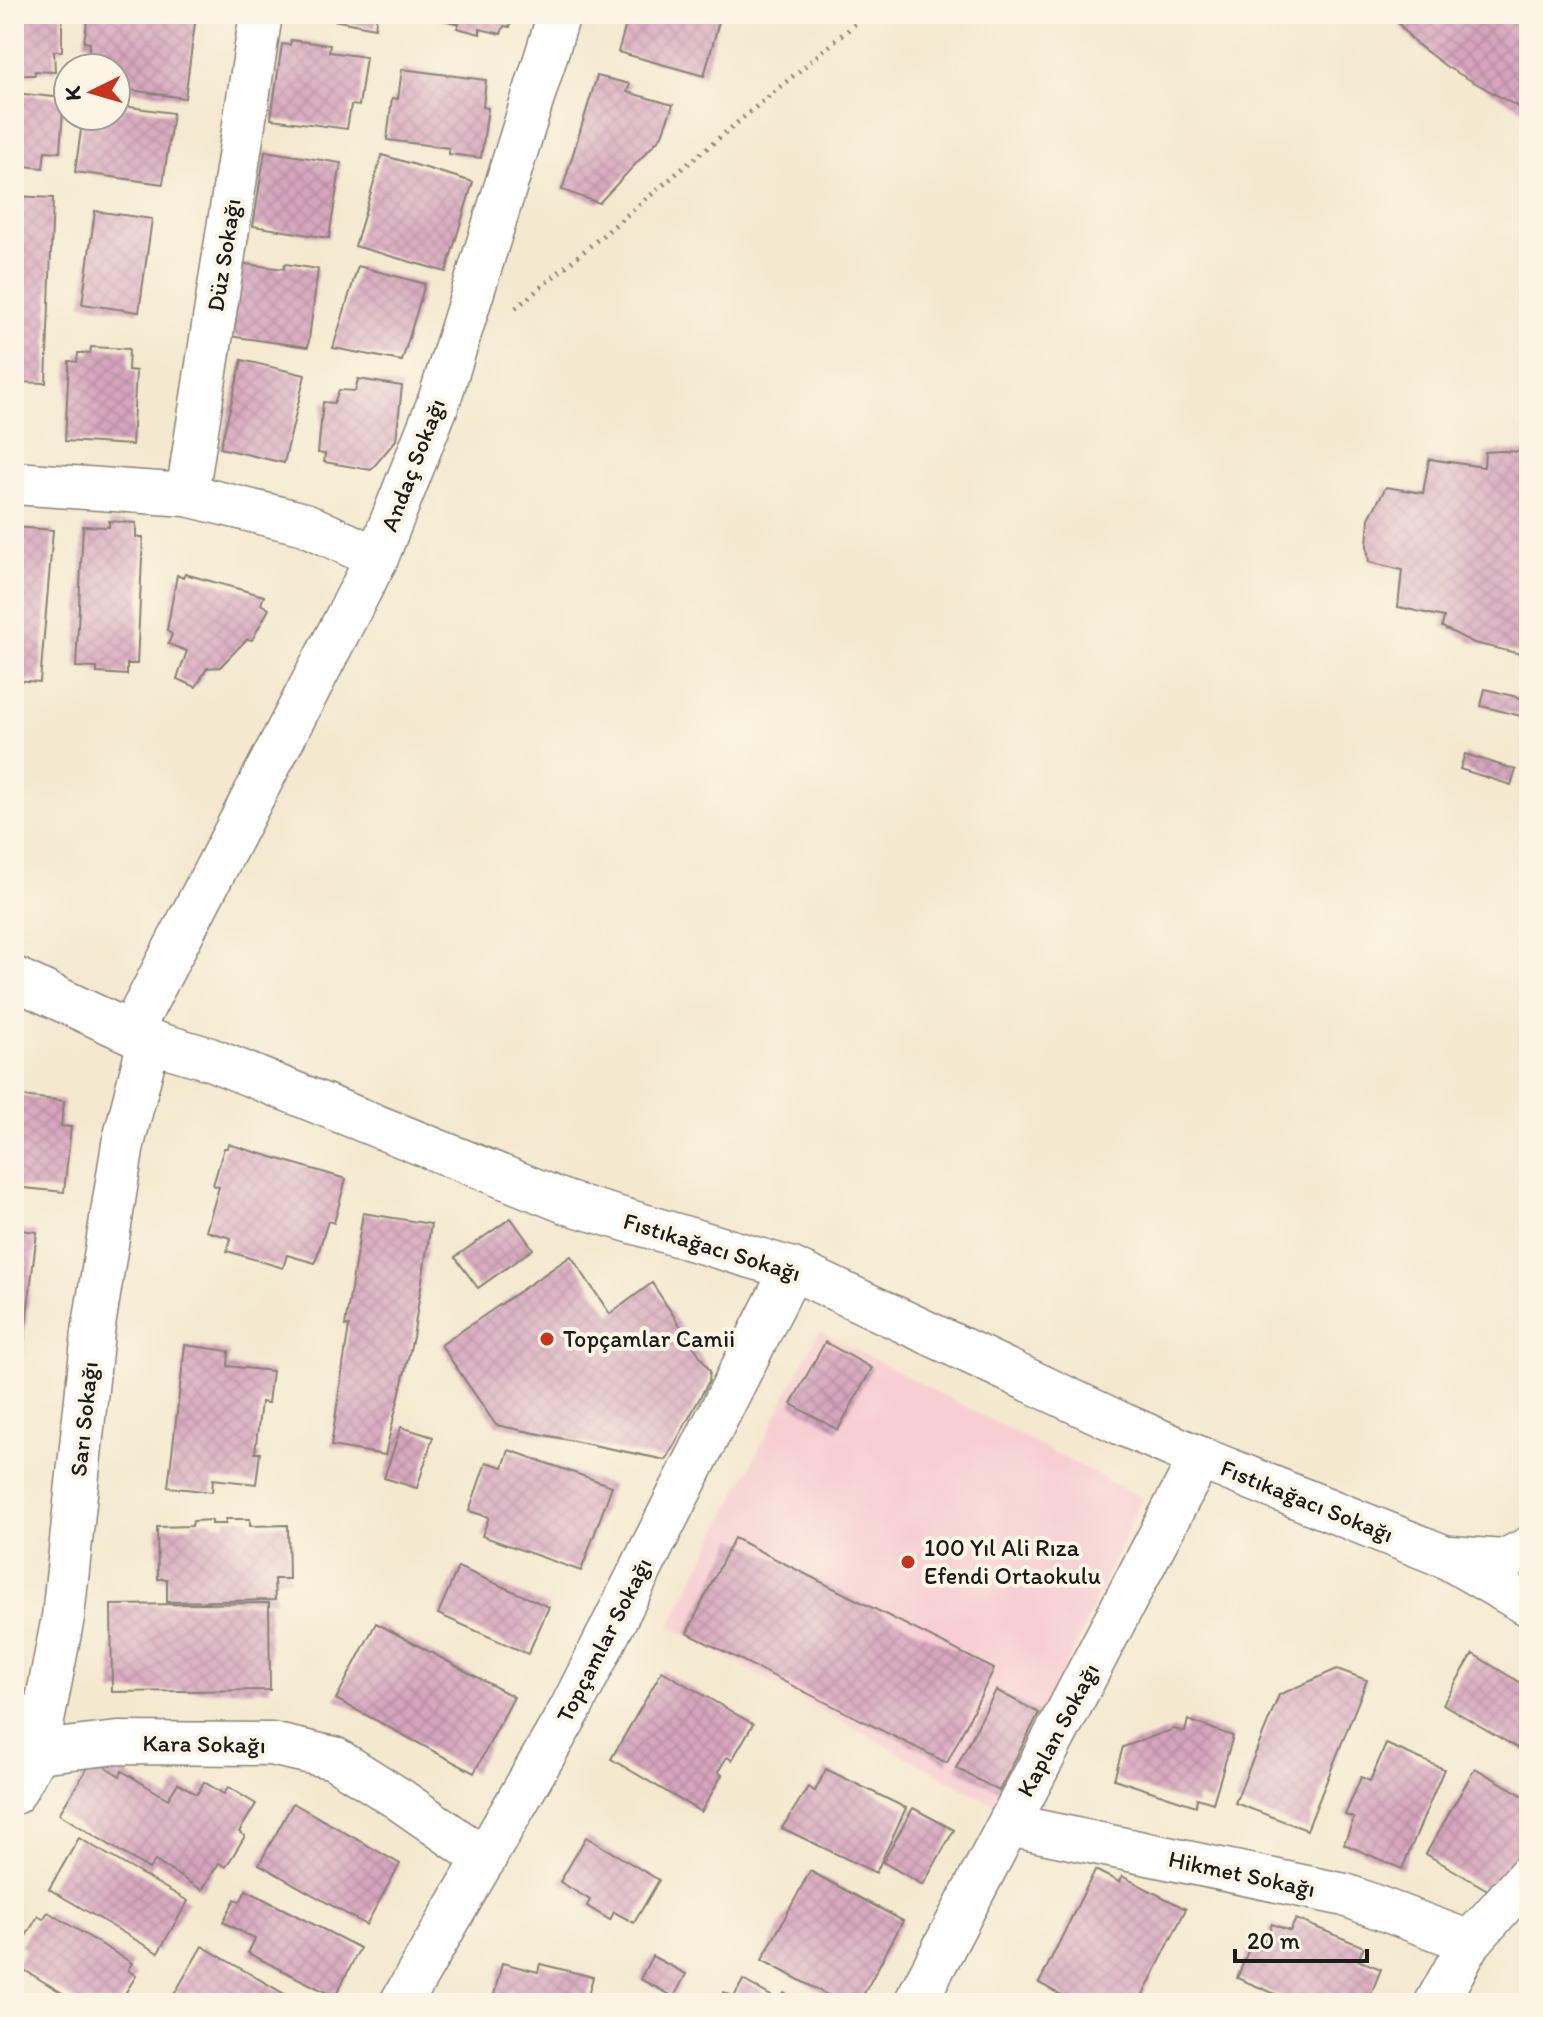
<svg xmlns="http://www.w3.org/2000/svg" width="1543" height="2017" viewBox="0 0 1543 2017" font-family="Itim,sans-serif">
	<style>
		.built { fill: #f7cfd3 }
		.building { fill: url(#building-cross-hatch) }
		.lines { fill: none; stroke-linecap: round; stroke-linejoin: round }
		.street-casing { stroke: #888276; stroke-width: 45 }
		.path { stroke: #888276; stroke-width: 5; stroke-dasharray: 2 6; stroke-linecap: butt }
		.street { stroke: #fff; stroke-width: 42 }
		.poi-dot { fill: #c8321e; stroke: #fcf5e5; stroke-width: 3 }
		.labels { text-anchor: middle; stroke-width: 8; stroke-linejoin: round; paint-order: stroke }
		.street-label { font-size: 24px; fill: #1c1c1c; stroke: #fcf5e5 }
		.poi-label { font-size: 24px; fill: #1c1c1c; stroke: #fcf5e5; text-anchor: start }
	</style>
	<defs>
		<pattern id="building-cross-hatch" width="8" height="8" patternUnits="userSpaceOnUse" patternTransform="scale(2)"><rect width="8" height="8" fill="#d6a5bd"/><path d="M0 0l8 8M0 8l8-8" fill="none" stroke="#b78da2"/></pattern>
	</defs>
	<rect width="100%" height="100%" fill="#fcf5e5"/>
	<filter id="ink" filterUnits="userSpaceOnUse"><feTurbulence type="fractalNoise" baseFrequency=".0125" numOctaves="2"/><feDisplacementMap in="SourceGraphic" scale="16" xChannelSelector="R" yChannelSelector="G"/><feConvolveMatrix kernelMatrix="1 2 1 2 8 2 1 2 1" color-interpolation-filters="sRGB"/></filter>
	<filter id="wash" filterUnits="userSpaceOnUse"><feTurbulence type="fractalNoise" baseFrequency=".006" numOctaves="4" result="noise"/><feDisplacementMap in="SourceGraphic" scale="32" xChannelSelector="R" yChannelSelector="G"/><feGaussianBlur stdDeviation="1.8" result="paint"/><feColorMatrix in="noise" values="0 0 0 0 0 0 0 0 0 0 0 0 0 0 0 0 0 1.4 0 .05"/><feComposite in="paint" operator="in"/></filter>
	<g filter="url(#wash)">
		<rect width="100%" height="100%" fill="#f4e9cf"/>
		<!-- built -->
		<polygon class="built" points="819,1331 1142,1498 1001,1809 670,1626"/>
		<g id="blocks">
			<!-- building -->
			<g class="building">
				<polygon points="14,14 62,14 62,51 54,51 55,72 35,71 35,75 14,75"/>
				<polygon points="88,14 196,16 185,98 116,88 116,68 86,68 90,43 84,42"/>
				<polygon points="302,14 377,14 375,28"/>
				<polygon points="420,14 512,14 510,27 504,26 501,34 480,29 480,34 457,28 459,24"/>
				<polygon points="629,14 721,14 704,76 618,52"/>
				<polygon points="1391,14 1529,14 1529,113 1447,67 1414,42"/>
				<polygon points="291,40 330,45 329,52 366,57 359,106 351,105 347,129 271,119 282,44 290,45"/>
				<polygon points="402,69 486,80 483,107 488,108 481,158 449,154 449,148 387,140 392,98 398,99"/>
				<polygon points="597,76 630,84 627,92 673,105 661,137 599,203 562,190"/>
				<polygon points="14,93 64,98 60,152 45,151 43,168 14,165"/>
				<polygon points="116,105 173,113 163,184 75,172 83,116 116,116"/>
				<polygon points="265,151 341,163 329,238 253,226"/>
				<polygon points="382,155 473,182 446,272 355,246"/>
				<polygon points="14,196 53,198 46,383 14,382"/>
				<polygon points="95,211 152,219 139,312 82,304"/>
				<polygon points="238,263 284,269 285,264 318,269 308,347 228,336"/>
				<polygon points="358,266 425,284 402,361 333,348"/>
				<polygon points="91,347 129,349 128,370 136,371 132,445 65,441 69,361 77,362 78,353 90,353"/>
				<polygon points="242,360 305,375 284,463 220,448"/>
				<polygon points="358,379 402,386 396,440 371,470 324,462 325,454 318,453 323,402 334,403 339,390 355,391"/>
				<polygon points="1501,451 1529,452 1529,656 1474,643 1442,627 1444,617 1398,607 1402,570 1369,562 1367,546 1369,518 1386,487 1423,493 1429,459 1484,467 1485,452"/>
				<polygon points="109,521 136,523 136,537 143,537 137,664 127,664 127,675 97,673 97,668 76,667 83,526 109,527"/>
				<polygon points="14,527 53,530 40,682 14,680"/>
				<polygon points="185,574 264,596 261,604 269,609 252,640 247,639 220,667 207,668 196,687 177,679 187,651 168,644 172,635 167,630 177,575 183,578"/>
				<polygon points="1485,689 1529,700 1529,718 1481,706"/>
				<polygon points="1465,754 1516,770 1511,785 1460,769"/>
				<polygon points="14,1095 64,1101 61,1126 71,1127 64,1192 14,1187"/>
				<polygon points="228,1144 346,1179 334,1223 328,1221 315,1263 287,1255 283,1268 227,1251 231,1238 206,1231 219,1187 213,1185 224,1148 227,1148"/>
				<polygon points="363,1213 431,1224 413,1337 385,1455 331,1446 349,1326 345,1326"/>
				<polygon points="511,1218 533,1249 478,1288 455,1257"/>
				<polygon points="14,1229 37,1232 22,1358 14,1358"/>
				<polygon points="571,1256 610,1314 652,1283 710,1371 709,1381 666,1460 496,1425 441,1345"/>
				<polygon points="825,1342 872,1368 838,1430 791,1404"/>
				<polygon points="185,1345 229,1351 228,1366 272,1371 268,1403 261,1402 255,1453 260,1453 256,1484 213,1479 212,1492 168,1487"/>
				<polygon points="401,1427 433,1437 417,1488 384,1478"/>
				<polygon points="509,1450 612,1486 581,1571 482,1536 489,1517 469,1511 486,1462 503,1467"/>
				<polygon points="226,1519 250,1519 250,1526 288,1525 289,1579 274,1579 275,1600 167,1602 167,1579 158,1579 157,1527 192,1526 193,1521 212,1520 212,1524 226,1524"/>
				<polygon points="734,1538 994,1669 947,1763 687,1633"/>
				<polygon points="458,1567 549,1607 528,1654 438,1614"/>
				<polygon points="269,1603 270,1690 112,1692 111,1605"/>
				<polygon points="376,1623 514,1697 474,1773 336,1699"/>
				<polygon points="1473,1654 1529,1688 1529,1755 1443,1704"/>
				<polygon points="1337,1669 1367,1680 1307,1830 1235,1803 1279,1695"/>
				<polygon points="662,1671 753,1724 732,1760 727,1757 718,1772 722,1775 701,1812 611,1759"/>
				<polygon points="996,1690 1039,1713 999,1791 956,1768"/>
				<polygon points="1188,1720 1233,1736 1213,1803 1197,1798 1196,1806 1114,1779 1123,1747 1174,1729 1185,1732"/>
				<polygon points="1386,1744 1444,1769 1402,1869 1344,1844 1354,1818 1345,1815 1361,1777 1370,1781"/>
				<polygon points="93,1759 120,1776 122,1771 168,1799 178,1783 197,1794 204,1782 224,1794 228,1787 256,1804 239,1832 245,1836 226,1867 219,1863 202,1890 155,1861 149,1869 59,1814"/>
				<polygon points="1475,1768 1529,1799 1529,1838 1496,1895 1426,1854"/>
				<polygon points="826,1769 906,1808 876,1873 782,1828 808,1787 815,1791"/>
				<polygon points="293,1803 400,1864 366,1925 259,1864"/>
				<polygon points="913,1808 954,1830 923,1885 883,1862"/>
				<polygon points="586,1837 659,1880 634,1923 614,1912 610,1920 587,1906 590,1900 560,1882"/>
				<polygon points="79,1838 188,1901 158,1953 49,1889"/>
				<polygon points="1095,1870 1119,1882 1122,1876 1186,1909 1139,2003 1065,2003 1061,2001 1063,1996 1039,1983"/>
				<polygon points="810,1871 903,1921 859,2003 842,2003 762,1960"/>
				<polygon points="246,1890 360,1948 335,1997 248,1953 255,1939 223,1922 235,1899 240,1902"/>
				<polygon points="48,1912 132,1963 128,1970 136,1976 119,2003 79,2003 16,1965 25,1949 20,1946 38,1916 43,1919"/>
				<polygon points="1296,1919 1364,1947 1358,1960 1381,1969 1371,1994 1382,2000 1381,2003 1297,2003 1237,1978 1251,1944 1261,1949 1272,1924 1290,1931"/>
				<polygon points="202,1946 300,2003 169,2003"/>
				<polygon points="652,1956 686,1974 674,1997 640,1979"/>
				<polygon points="502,1963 538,1972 540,1964 593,1977 586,2003 492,2003"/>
				<polygon points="743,1980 780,2001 784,1993 803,2003 718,2003 724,1992 734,1997"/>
			</g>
		</g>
	</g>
	<g filter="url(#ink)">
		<use href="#blocks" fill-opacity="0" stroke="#888276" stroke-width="2"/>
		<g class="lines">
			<!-- street casing -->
			<g class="street-casing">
				<g id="street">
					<polyline points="14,483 187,495 305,524 377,558"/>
					<polyline points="187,495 261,14"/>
					<polyline points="14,978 149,1041 210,1059 568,1203 792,1269 1122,1424 1200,1458 1446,1557 1529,1605"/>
					<polyline points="131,1032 377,558 439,401 559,14"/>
					<polyline points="1451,1557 1503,1561 1529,1548"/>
					<polyline points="37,1752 118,1743 271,1744 334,1758 399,1799 485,1859"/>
					<polyline points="14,1793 37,1752 63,1617 93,1332 123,1144 149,1041"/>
					<polyline points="1009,1825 1345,1895 1470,1942"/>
					<polyline points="401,2003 570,1710 792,1269"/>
					<polyline points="915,2003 1200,1458"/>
					<polyline points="1436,2003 1470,1942 1529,1875"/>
				</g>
			</g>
			<!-- path -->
			<polyline class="path" points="516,308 867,14"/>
			<!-- street -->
			<use href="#street" class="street"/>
		</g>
	</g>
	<!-- markers -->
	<g class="poi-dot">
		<circle cx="547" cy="1339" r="8"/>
		<circle cx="908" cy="1562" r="8"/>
	</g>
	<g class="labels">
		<!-- street labels -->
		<g class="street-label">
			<text transform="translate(224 255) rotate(-81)" y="8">Düz Sokağı</text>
			<text transform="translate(413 465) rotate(-69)" y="8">Andaç Sokağı</text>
			<text transform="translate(712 1247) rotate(17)" y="8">Fıstıkağacı Sokağı</text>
			<text transform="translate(84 1419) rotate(-84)" y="8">Sarı Sokağı</text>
			<text transform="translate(1307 1501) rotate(22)" y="8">Fıstıkağacı Sokağı</text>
			<text transform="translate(604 1640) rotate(-63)" y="8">Topçamlar Sokağı</text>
			<text transform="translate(1058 1730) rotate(-62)" y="8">Kaplan Sokağı</text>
			<text transform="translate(204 1744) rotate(1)" y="8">Kara Sokağı</text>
			<text transform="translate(1242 1874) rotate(12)" y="8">Hikmet Sokağı</text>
		</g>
		<!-- poi labels -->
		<g class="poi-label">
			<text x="563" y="1347">Topçamlar Camii</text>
			<text x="924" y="1556">100 Yıl Ali Rıza<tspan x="924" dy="28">Efendi Ortaokulu</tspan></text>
		</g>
	</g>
	<!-- margin -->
	<rect width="1543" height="2017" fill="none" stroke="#fcf5e5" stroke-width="48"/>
	<!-- north arrow -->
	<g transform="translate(92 92) rotate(265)"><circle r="38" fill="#fcf5e5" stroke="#a29e95" stroke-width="2"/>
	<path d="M0-6L14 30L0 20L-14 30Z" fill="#c8321e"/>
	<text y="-12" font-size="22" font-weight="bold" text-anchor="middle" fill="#1c1c1c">K</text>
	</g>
	<!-- scale -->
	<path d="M1235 1949v12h132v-12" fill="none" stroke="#1c1c1c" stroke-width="4"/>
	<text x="1247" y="1949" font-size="24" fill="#1c1c1c" stroke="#fcf5e5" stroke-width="6" paint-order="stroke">20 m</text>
</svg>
